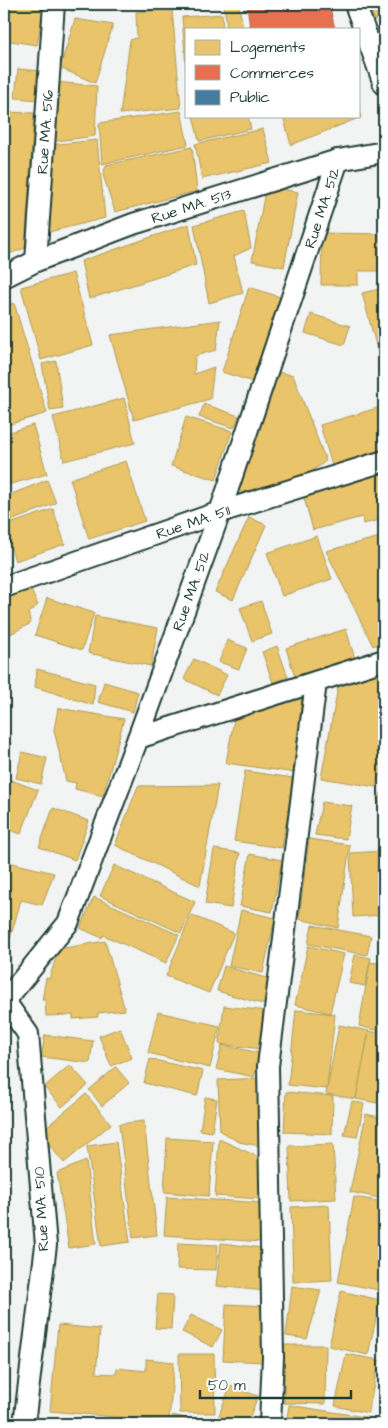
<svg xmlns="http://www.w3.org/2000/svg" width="388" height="1428" viewBox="0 0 388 1428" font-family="'Architects Daughter',sans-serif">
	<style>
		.homes { fill: #e9c46a; stroke: #ac9c5a }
		.shops { fill: #e76f51; stroke: #ab6048 }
		.public { fill: #457b9d; stroke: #3a687e }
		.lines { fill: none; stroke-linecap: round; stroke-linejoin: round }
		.minor-casing { stroke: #1f3d34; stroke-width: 24 }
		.minor { stroke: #fff; stroke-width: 20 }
		.labels { text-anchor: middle; stroke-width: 5; stroke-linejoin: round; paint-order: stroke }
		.street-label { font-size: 15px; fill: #1f3d34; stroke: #fff }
	</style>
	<rect width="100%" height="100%" fill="#f2f3f3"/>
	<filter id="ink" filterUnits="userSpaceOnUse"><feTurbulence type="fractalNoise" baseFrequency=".02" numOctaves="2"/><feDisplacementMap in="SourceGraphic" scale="10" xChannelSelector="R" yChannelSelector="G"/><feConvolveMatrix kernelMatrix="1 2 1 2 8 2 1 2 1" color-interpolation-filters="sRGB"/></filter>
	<g filter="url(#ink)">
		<!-- homes -->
		<g class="homes">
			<polygon points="10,4 44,4 37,45 4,40"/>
			<polygon points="72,4 145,4 71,11"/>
			<polygon points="224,4 239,4 243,29 227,29"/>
			<polygon points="368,4 384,4 384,19 375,21"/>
			<polygon points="172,9 181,108 120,114 130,40 137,38 136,12"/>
			<polygon points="222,14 223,29 187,29 187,80 182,17"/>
			<polygon points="75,19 113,25 95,83 60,68"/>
			<polygon points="18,69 43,71 39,100 15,98"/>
			<polygon points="55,82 97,86 95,136 49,142"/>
			<polygon points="359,110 361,117 291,145 283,116 359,116"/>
			<polygon points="181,111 188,145 102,164 99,123"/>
			<polygon points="4,112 34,113 25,248 4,256"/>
			<polygon points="193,116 248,116 251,129 199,141"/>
			<polygon points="263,129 272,163 202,179 195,144"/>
			<polygon points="97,140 105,218 45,233 49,145"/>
			<polygon points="192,147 197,191 115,212 103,175 106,165"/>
			<polygon points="266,186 298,192 284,267 252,261"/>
			<polygon points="244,211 251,248 234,256 243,293 209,303 194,225"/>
			<polygon points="189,224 196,265 89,299 81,261"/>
			<polygon points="322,233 384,234 384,271 358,271 358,285 321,285"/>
			<polygon points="73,273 93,345 41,360 21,287"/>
			<polygon points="249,287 280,297 253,382 222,372"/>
			<polygon points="384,288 384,347 377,349 362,293"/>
			<polygon points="14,303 47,413 4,426 4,306"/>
			<polygon points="311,314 350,326 344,345 305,333"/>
			<polygon points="220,320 216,350 195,356 194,374 214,367 210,399 134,420 110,335"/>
			<polygon points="56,361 63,409 50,411 42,364"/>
			<polygon points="277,372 293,375 326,461 311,472 244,495 234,485"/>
			<polygon points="124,398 135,443 64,461 53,417"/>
			<polygon points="204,404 239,416 234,428 199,417"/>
			<polygon points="384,406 384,453 333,469 320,425"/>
			<polygon points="186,417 232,431 216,480 171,466"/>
			<polygon points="33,425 47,474 4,486 4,434"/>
			<polygon points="126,461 145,521 89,539 70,479"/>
			<polygon points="384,473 384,519 363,524 362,517 313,530 303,494"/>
			<polygon points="47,480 56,503 11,521 4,503 4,497"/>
			<polygon points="53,509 65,544 15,561 4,526"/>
			<polygon points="249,517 266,525 233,600 215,592"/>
			<polygon points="317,536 332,579 282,596 267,553"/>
			<polygon points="384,536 384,642 373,646 326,551"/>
			<polygon points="29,586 38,605 28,613 31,623 7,636 4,649 4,595"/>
			<polygon points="47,598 94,613 82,650 35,635"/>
			<polygon points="261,601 272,634 252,641 240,608"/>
			<polygon points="95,616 158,628 151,666 88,653"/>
			<polygon points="346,629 355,659 295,677 286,648"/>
			<polygon points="227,640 247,648 239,669 219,662"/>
			<polygon points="277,646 288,677 273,683 262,652"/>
			<polygon points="194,659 227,675 217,695 184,679"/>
			<polygon points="37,669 95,684 93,705 35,687"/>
			<polygon points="384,669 384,776 378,775 376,787 321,778 339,682"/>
			<polygon points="104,682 138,692 133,712 98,702"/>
			<polygon points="302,692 296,773 226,763 236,708"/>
			<polygon points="58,708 124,719 103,796 75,789 76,783 66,781 54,730"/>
			<polygon points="4,743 11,743 4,778"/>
			<polygon points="22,752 47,758 41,784 16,778"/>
			<polygon points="245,771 293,778 282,848 234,841"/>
			<polygon points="11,780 38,790 21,834 4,828 4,799"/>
			<polygon points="218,785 200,886 115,845 138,786"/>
			<polygon points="384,790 384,820 377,798"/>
			<polygon points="322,802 352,806 346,839 315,835"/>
			<polygon points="53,808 89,821 75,860 39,847"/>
			<polygon points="309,839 350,845 338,928 299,919"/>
			<polygon points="214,849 240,853 231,908 205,904"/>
			<polygon points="384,851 384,915 353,917 350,853"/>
			<polygon points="250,854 282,860 272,912 240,906"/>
			<polygon points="4,861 54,873 42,905 21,900 10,939 4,938"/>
			<polygon points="114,865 195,902 181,933 100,896"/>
			<polygon points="94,897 179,935 166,963 103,935 102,938 80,928"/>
			<polygon points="241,910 275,918 263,973 229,966"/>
			<polygon points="191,915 234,933 209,993 166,976"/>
			<polygon points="312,925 371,936 367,955 308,944"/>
			<polygon points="105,941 125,1010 98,1013 98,1017 73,1019 73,1015 46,1016 45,1000 42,1000 46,978 49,979 59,949"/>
			<polygon points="308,946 344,954 330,1013 295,1005"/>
			<polygon points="355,955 371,958 365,986 349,983"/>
			<polygon points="370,962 384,964 384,1032 359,1026"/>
			<polygon points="224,966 273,980 266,1005 217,991"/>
			<polygon points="224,1006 267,1011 262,1049 219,1044"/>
			<polygon points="296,1010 335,1014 327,1089 288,1085"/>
			<polygon points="158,1012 220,1026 210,1068 148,1053"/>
			<polygon points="339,1025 369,1031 356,1099 326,1094"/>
			<polygon points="120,1028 132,1058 111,1066 99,1036"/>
			<polygon points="369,1031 384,1034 384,1067 377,1103 356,1099"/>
			<polygon points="45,1035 93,1041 90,1063 41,1057"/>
			<polygon points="222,1045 260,1053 254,1077 216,1069"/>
			<polygon points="150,1059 203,1071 197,1096 144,1083"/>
			<polygon points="70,1065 88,1085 62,1107 44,1087"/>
			<polygon points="116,1067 129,1083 102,1106 89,1090"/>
			<polygon points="384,1077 384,1112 378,1111"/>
			<polygon points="263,1078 265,1147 239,1142 220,1131 218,1080"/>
			<polygon points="286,1092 333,1096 332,1134 284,1132"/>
			<polygon points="86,1094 111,1124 64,1163 39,1133"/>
			<polygon points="205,1097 217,1099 212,1132 200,1130"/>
			<polygon points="352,1101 364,1104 357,1137 344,1135"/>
			<polygon points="366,1114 384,1118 384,1199 350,1192"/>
			<polygon points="144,1121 157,1235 133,1238 119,1124"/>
			<polygon points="167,1138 213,1141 209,1196 164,1192"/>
			<polygon points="219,1139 265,1160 262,1199 215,1196"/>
			<polygon points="116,1142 130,1242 101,1246 87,1146"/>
			<polygon points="333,1144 336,1199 291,1201 289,1146"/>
			<polygon points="86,1161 96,1244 69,1248 57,1173"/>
			<polygon points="167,1197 265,1203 262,1242 164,1235"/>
			<polygon points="354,1197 384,1202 384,1291 338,1282"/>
			<polygon points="329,1205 332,1280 293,1282 291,1207"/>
			<polygon points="178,1243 218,1245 216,1270 177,1269"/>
			<polygon points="221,1243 271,1249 265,1291 216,1286"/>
			<polygon points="292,1286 321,1290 307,1339 286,1336"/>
			<polygon points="341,1291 380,1300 368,1355 329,1346"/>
			<polygon points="158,1294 173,1295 171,1329 155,1328"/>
			<polygon points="226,1304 268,1306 264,1362 223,1360"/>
			<polygon points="191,1315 222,1330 213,1347 182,1332"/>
			<polygon points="58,1325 100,1329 96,1373 116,1374 117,1368 146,1371 146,1359 174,1362 169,1422 50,1411"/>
			<polygon points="284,1345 326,1345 325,1404 284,1403"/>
			<polygon points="179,1354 214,1354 215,1413 180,1413"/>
			<polygon points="346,1354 379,1360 368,1413 335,1406"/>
			<polygon points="230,1386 258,1396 247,1424 216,1423"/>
			<polygon points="289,1405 371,1418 369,1424 286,1424"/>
			<polygon points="173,1415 192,1420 191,1424 170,1424"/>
		</g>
		<!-- shops -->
		<polygon class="shops" points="247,4 329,4 335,29 250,29"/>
		<!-- public -->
		<polygon class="public" points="4,1282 7,1288 6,1342 4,1353"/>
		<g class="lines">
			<!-- minor casing -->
			<g class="minor-casing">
				<g id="minor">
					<polyline points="355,4 384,84"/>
					<polyline points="36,261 54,4"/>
					<polyline points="4,277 36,261 133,224 338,160 384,152"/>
					<polyline points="4,587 220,512 384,461"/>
					<polyline points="138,738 384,660"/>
					<polyline points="4,1000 28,1034 46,1245 24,1424"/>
					<polyline points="4,1002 68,923 138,738 220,512 338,160"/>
					<polyline points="270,1424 273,1357 268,1066 316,682"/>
				</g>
			</g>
			<!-- minor -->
			<use href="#minor" class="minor"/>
		</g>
	</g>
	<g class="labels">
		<!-- street labels -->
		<g class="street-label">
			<text transform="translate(45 132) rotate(-86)" y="5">Rue MA. 516</text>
			<text transform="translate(191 206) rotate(-18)" y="5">Rue MA. 513</text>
			<text transform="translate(322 208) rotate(-72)" y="5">Rue MA. 512</text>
			<text transform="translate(193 522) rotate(-19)" y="5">Rue MA. 511</text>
			<text transform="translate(191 591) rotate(-70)" y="5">Rue MA. 512</text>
			<text transform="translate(41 1209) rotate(-93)" y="5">Rue MA. 510</text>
		</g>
	</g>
	<!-- margin -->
	<rect width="388" height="1428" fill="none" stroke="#fff" stroke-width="20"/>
	<rect x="10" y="10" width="368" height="1408" fill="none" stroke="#1f3d34" stroke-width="2" filter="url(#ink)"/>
	<!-- legend -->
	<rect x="185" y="28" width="175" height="90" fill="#ffffff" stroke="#a5b1ae"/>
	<rect x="195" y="40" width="25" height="15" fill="#e9c46a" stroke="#a5b1ae"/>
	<text x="230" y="52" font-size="15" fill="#1f3d34">Logements</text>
	<rect x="195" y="65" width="25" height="15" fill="#e76f51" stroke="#a5b1ae"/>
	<text x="230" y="78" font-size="15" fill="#1f3d34">Commerces</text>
	<rect x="195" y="90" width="25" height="15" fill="#457b9d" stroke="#a5b1ae"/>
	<text x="230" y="102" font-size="15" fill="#1f3d34">Public</text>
	<!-- scale -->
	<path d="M200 1390v8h151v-8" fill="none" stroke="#1f3d34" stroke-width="2.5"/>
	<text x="208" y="1390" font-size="15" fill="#1f3d34" stroke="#ffffff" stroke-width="4" paint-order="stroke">50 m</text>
</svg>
